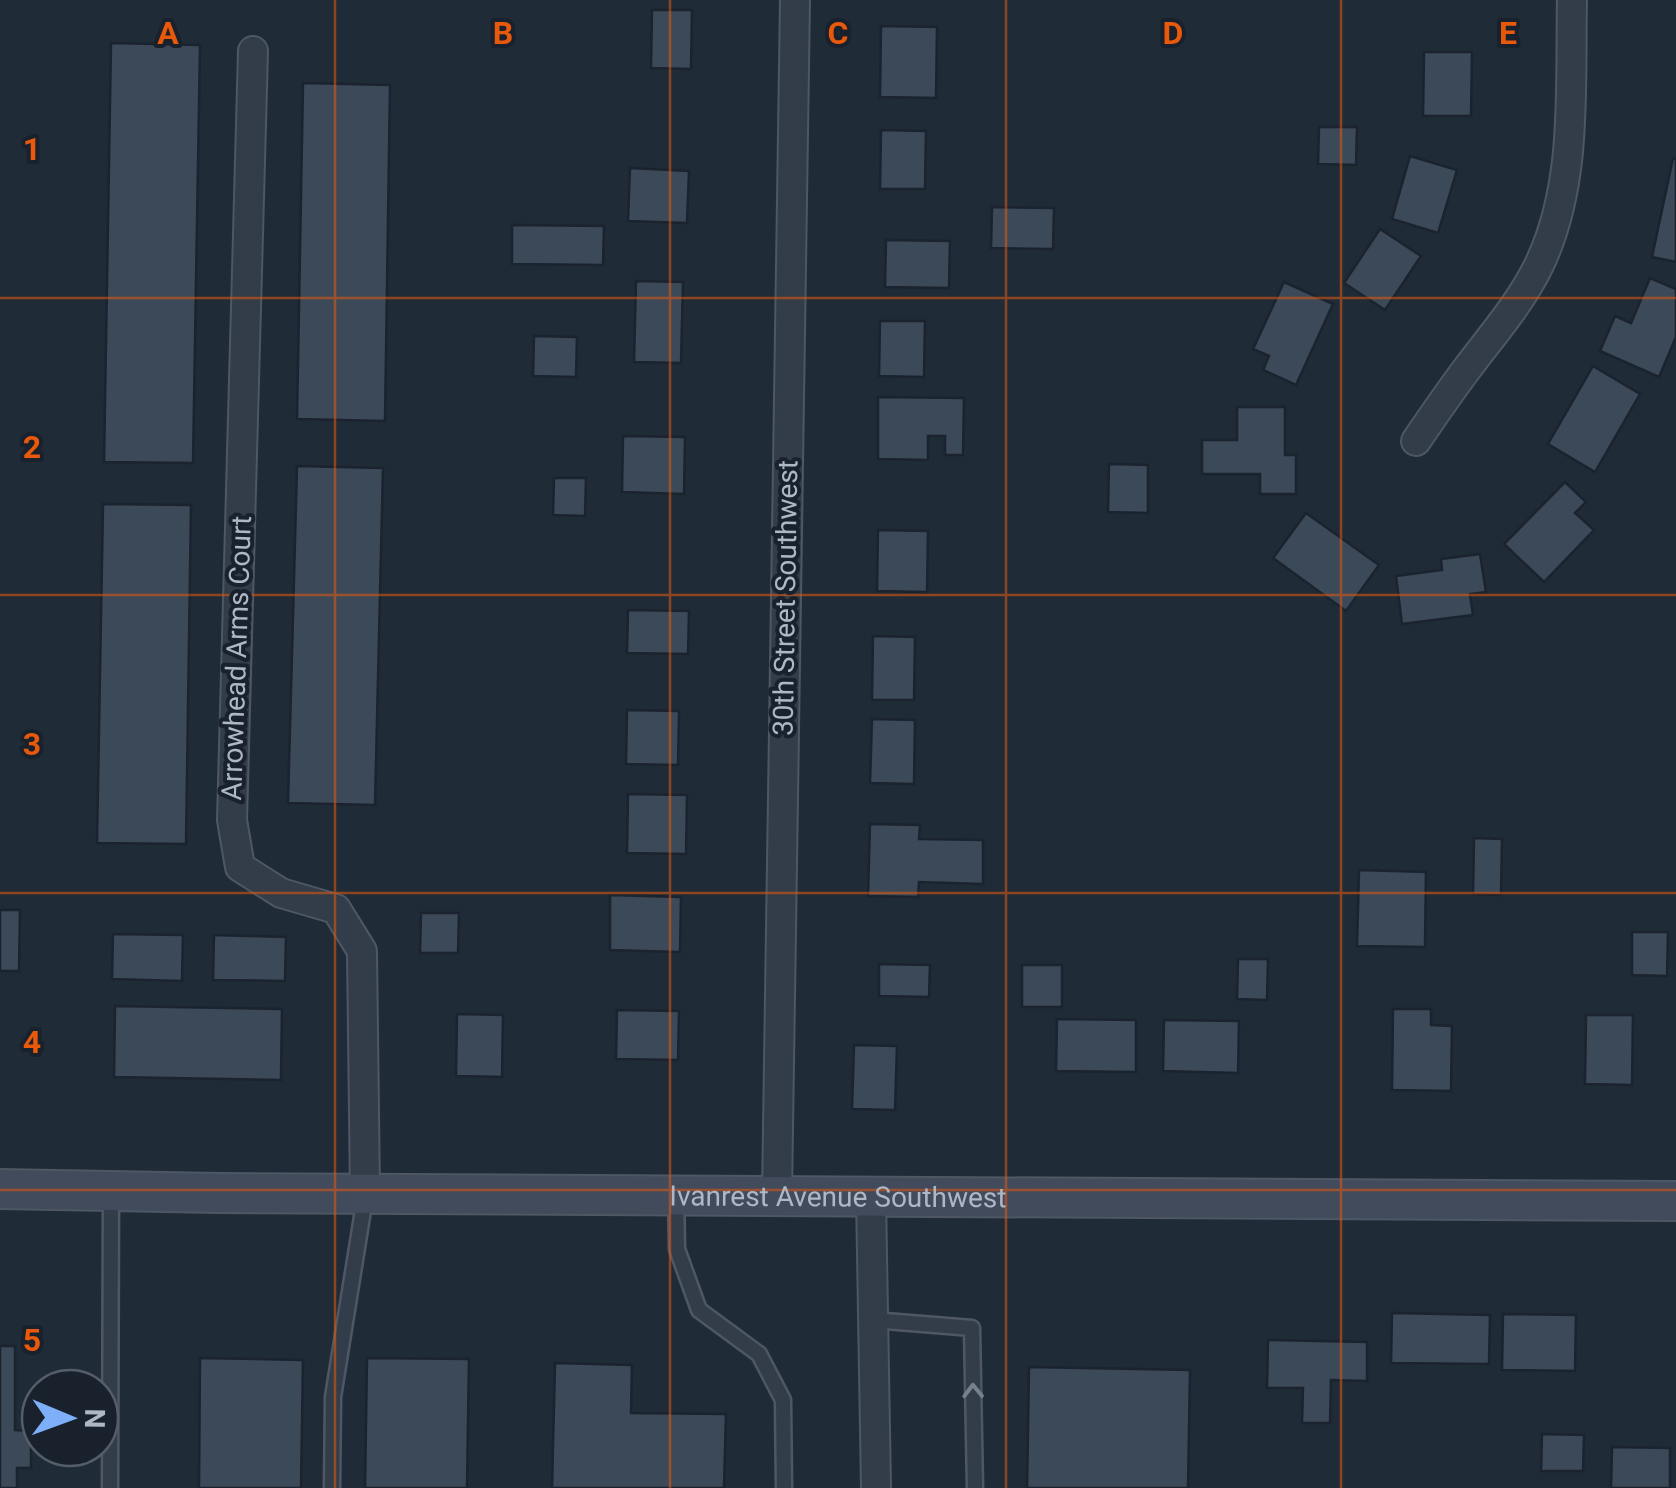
<svg xmlns="http://www.w3.org/2000/svg" width="1676" height="1488" viewBox="0 0 1676 1488" font-family="Roboto,sans-serif">
	<style>
		.building { fill: #3c4958; stroke: #1b232f; stroke-width: 2.5 }
		.lines { fill: none; stroke-linecap: round; stroke-linejoin: round }
		.lane-casing { stroke: #4e5763; stroke-width: 19 }
		.street-casing { stroke: #4e5763; stroke-width: 32 }
		.secondary-casing { stroke: #4e5763; stroke-width: 42 }
		.lane { stroke: #333c49; stroke-width: 14 }
		.street { stroke: #333c49; stroke-width: 28 }
		.secondary { stroke: #414b5c; stroke-width: 38 }
		.oneway { stroke: #77808d }
		.grid { fill: none; stroke: #e8590c; stroke-width: 2.5; stroke-opacity: 0.55 }
		.labels { text-anchor: middle; stroke-width: 8; stroke-linejoin: round; paint-order: stroke }
		.street-label { font-size: 28px; fill: #aeb7c5; stroke: #19212d }
		.grid-label { font-size: 32px; text-anchor: middle; font-weight: bold; fill: #e8590c; stroke: #19212d; stroke-width: 8; stroke-linejoin: round; paint-order: stroke }
	</style>
	<rect width="100%" height="100%" fill="#202b38"/>
	<!-- building -->
	<g class="building">
		<polygon points="652,10 692,10 691,69 651,68"/>
		<polygon points="881,26 937,27 936,98 880,97"/>
		<polygon points="111,43 200,45 193,463 104,462"/>
		<polygon points="1424,52 1472,52 1471,116 1423,116"/>
		<polygon points="303,83 390,85 385,421 297,419"/>
		<polygon points="1319,127 1357,127 1356,165 1318,164"/>
		<polygon points="881,130 926,131 925,189 880,189"/>
		<polygon points="1410,156 1457,170 1438,233 1392,219"/>
		<polygon points="1673,158 1676,159 1676,262 1652,257"/>
		<polygon points="630,168 689,171 687,223 628,221"/>
		<polygon points="992,207 1054,208 1053,249 991,248"/>
		<polygon points="512,225 604,226 603,265 512,264"/>
		<polygon points="1380,229 1421,256 1385,310 1344,283"/>
		<polygon points="886,240 950,241 949,288 885,287"/>
		<polygon points="1650,278 1676,289 1676,337 1659,377 1600,351 1615,316 1631,323"/>
		<polygon points="636,281 683,282 681,363 634,362"/>
		<polygon points="1284,282 1333,304 1296,385 1263,370 1269,356 1253,349"/>
		<polygon points="880,321 925,321 924,377 879,376"/>
		<polygon points="534,336 577,337 576,377 533,376"/>
		<polygon points="1593,366 1640,394 1595,472 1548,444"/>
		<polygon points="878,397 964,398 963,455 945,455 945,436 928,436 928,460 878,459"/>
		<polygon points="1237,407 1285,407 1285,455 1296,455 1296,494 1260,494 1260,474 1202,474 1202,440 1237,440"/>
		<polygon points="623,436 685,437 684,494 622,492"/>
		<polygon points="1109,464 1148,465 1148,513 1108,512"/>
		<polygon points="297,466 383,468 375,805 288,803"/>
		<polygon points="554,478 586,478 585,516 553,515"/>
		<polygon points="1565,482 1586,502 1575,513 1594,530 1544,582 1504,544"/>
		<polygon points="103,504 191,505 186,844 97,843"/>
		<polygon points="1306,513 1379,565 1346,611 1273,558"/>
		<polygon points="878,530 928,531 927,592 877,591"/>
		<polygon points="1480,554 1486,592 1470,594 1473,615 1402,624 1396,576 1442,570 1441,559"/>
		<polygon points="628,610 689,611 688,654 627,653"/>
		<polygon points="873,636 915,637 914,700 872,700"/>
		<polygon points="627,710 679,711 678,765 626,764"/>
		<polygon points="872,719 915,720 914,784 870,783"/>
		<polygon points="628,794 687,795 686,854 627,853"/>
		<polygon points="870,824 920,825 919,839 983,840 983,884 919,882 918,897 868,896"/>
		<polygon points="1474,838 1502,839 1501,895 1473,894"/>
		<polygon points="1359,870 1426,872 1425,947 1357,946"/>
		<polygon points="610,895 681,897 680,952 610,950"/>
		<polygon points="0,910 20,910 19,971 0,971"/>
		<polygon points="421,913 459,913 458,953 420,953"/>
		<polygon points="1632,932 1668,932 1667,976 1632,975"/>
		<polygon points="113,934 183,935 182,981 112,979"/>
		<polygon points="214,935 286,937 285,981 213,980"/>
		<polygon points="1238,959 1268,959 1267,1000 1237,999"/>
		<polygon points="879,964 930,965 929,997 879,996"/>
		<rect x="1022" y="965" width="40" height="42"/>
		<polygon points="115,1006 282,1009 281,1080 114,1077"/>
		<polygon points="1393,1009 1431,1009 1431,1025 1452,1026 1451,1091 1392,1090"/>
		<polygon points="617,1010 679,1011 678,1060 616,1059"/>
		<polygon points="457,1014 503,1015 502,1077 456,1076"/>
		<polygon points="1586,1015 1633,1015 1632,1085 1585,1084"/>
		<polygon points="1057,1019 1136,1020 1136,1072 1056,1071"/>
		<polygon points="1164,1020 1239,1021 1238,1073 1163,1071"/>
		<polygon points="854,1045 897,1046 895,1110 852,1109"/>
		<polygon points="1392,1313 1490,1315 1489,1364 1391,1363"/>
		<polygon points="1503,1314 1576,1315 1575,1371 1502,1370"/>
		<polygon points="1268,1340 1367,1342 1367,1381 1331,1380 1330,1423 1302,1423 1303,1388 1267,1388"/>
		<polygon points="0,1346 15,1346 15,1430 31,1431 31,1468 17,1468 17,1488 0,1488"/>
		<polygon points="200,1358 303,1360 301,1488 199,1488"/>
		<polygon points="367,1358 469,1359 467,1488 365,1488"/>
		<polygon points="555,1363 632,1365 631,1413 726,1414 724,1488 552,1488"/>
		<polygon points="1029,1367 1190,1370 1188,1488 1027,1488"/>
		<polygon points="1542,1434 1584,1435 1583,1471 1541,1471"/>
		<polygon points="1612,1447 1670,1448 1670,1488 1611,1488"/>
	</g>
	<g class="lines">
		<!-- lane casing -->
		<g class="lane-casing">
			<g id="lane">
				<polyline points="676,1195 677,1249 699,1310 759,1354 783,1400 784,1488"/>
				<polyline points="873,1320 972,1328 975,1488"/>
				<polyline points="110,1488 111,1192"/>
				<polyline points="332,1488 333,1397 365,1198"/>
			</g>
		</g>
		<!-- street casing -->
		<g class="street-casing">
			<g id="street">
				<polyline points="253,51 232,820 240,867 281,893 336,909 362,951 365,1193"/>
				<path d="M1416,441c17,-25 35,-51 53,-75 25,-33 52,-64 70,-101 39,-81 31,-177 33,-265"/>
				<polyline points="777,1195 795,0"/>
				<polyline points="871,1196 876,1488"/>
			</g>
		</g>
		<!-- secondary casing -->
		<g class="secondary-casing">
			<g id="secondary">
				<path id="s1" d="M0,1189l220,4 1456,8"/>
			</g>
		</g>
		<!-- lane -->
		<use href="#lane" class="lane"/>
		<!-- street -->
		<use href="#street" class="street"/>
		<!-- secondary -->
		<use href="#secondary" class="secondary"/>
	</g>
	<!-- one-way arrows -->
	<defs><path id="oneway-chevron" d="M-2-3.5L2.5 0L-2 3.5" fill="none" stroke-width="1.6" stroke-linecap="round" stroke-linejoin="round" transform="scale(2.5)"/></defs>
	<use class="oneway" href="#oneway-chevron" transform="translate(973 1391) rotate(-91)"/>
	<!-- grid -->
	<path class="grid" d="M335,0v1488M670,0v1488M1006,0v1488M1341,0v1488M0,298h1676M0,595h1676M0,893h1676M0,1190h1676"/>
	<g class="labels">
		<!-- street labels -->
		<g class="street-label">
			<text transform="translate(785 598) rotate(-89)" y="10">30th Street Southwest</text>
			<text transform="translate(236 658) rotate(-88)" y="10">Arrowhead Arms Court</text>
			<text dy="10" stroke="none"><textPath href="#s1" startOffset="838">Ivanrest Avenue Southwest</textPath></text>
		</g>
	</g>
	<g class="grid-label">
		<text x="168" y="44">A</text>
		<text x="503" y="44">B</text>
		<text x="838" y="44">C</text>
		<text x="1173" y="44">D</text>
		<text x="1508" y="44">E</text>
		<text x="32" y="160">1</text>
		<text x="32" y="458">2</text>
		<text x="32" y="755">3</text>
		<text x="32" y="1053">4</text>
		<text x="32" y="1351">5</text>
	</g>
	<!-- north arrow -->
	<g transform="translate(70 1418) rotate(91)"><circle r="48" fill="#19212d" stroke="#555d6a" stroke-width="2.5"/>
	<path d="M0-8L18 38L0 25L-18 38Z" fill="#7eb0fa"/>
	<text y="-15" font-size="28" font-weight="bold" text-anchor="middle" fill="#aeb7c5">N</text>
	</g>
</svg>
